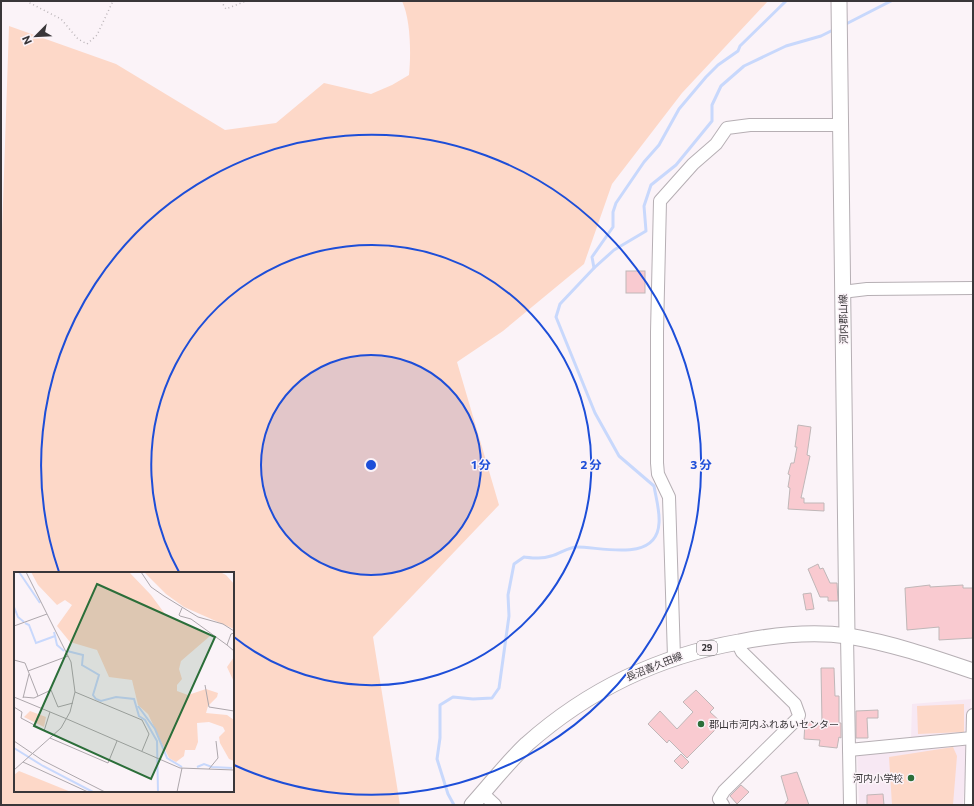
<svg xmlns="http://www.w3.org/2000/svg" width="974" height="806" viewBox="0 0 974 806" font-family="Commissioner,'Noto Sans JP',sans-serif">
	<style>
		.built { fill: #f7e8f3 }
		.green { fill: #fdd8c8; fill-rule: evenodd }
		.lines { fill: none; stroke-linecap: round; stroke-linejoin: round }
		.stream { stroke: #c8d8fc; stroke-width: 3 }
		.building { fill: #f9cad0; stroke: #c0b7b8 }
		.minor-casing { stroke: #b6afb4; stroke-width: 14 }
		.major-casing { stroke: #b6afb4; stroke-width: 17 }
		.path { stroke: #bab4b8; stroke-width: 1.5; stroke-dasharray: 1 3; stroke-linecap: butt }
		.minor { stroke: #fff; stroke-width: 12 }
		.major { stroke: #fff; stroke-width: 15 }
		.ring { fill: none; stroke: #1d4ed8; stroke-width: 2 }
		.poi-dot { fill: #2b6e39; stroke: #fbf3f8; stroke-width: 1.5 }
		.labels { text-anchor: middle; stroke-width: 3; stroke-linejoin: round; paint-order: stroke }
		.shield { fill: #fbf3f8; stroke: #736f72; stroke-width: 1 }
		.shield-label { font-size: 9px; font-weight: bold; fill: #393639 }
		.street-label { font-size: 10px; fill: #393639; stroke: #fbf3f8 }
		.poi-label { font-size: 10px; fill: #393639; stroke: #fbf3f8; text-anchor: start }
		.inset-river { fill: none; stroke: #c8d8fc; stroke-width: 2 }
		.inset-road { fill: none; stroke: #ada7ac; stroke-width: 1 }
		.view { fill: #2b6e39; fill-opacity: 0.15; stroke: #2b6e39; stroke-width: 2 }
		.inset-edge { fill: none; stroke: #393639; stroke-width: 2 }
		.centre { fill: #1d4ed8; stroke: #fbf3f8; stroke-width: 2 }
		.ring-label { font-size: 12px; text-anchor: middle; font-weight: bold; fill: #1d4ed8; stroke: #fbf3f8; stroke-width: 3; stroke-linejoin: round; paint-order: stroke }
	</style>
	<rect width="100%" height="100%" fill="#fbf3f8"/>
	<!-- built -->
	<polygon class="built" points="971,699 963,805 859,805 857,751 911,739 912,704"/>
	<!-- green -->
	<g class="green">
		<path d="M402,1h366l-86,92 -70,91 -28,80 -81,67 -46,31 42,143 -126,132 27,168h-399v-543l8,-236 107,38 109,66 51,-7 48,-40 47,11 21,-9 17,-10c2,-20 2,-55 -7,-74zM15,573h218v218h-218z"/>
		<polygon points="964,704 964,732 918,734 917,706"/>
		<polygon points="953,747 957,756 953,805 892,805 889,757"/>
	</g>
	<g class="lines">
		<!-- stream -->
		<g class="stream">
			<polyline points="844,25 891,1"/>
			<polyline points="594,268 592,257 613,227 613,212 616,203 644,162 659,145 679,109 706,77 718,65 738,51 740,46 786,1"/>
			<path d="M454,805l-6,-11 -11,-35 3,-21v-33l13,-8 20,2 19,-1 7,-10 10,-72 -1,-21 6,-31 10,-7c10,1 18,2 27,-1 9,-2 17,-9 26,-9 25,0 80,16 82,-24 1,-12 -3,-25 -5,-37l-35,-30 -24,-43 -39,-96 4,-13 34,-36 20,-18 32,-19 -2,-25 7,-21 25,-20 36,-44v-16l9,-19 23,-20 42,-20 35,-10 14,-7"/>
		</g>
	</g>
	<!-- building -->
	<g class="building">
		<rect x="626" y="271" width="19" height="22"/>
		<polygon points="798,425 811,427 807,455 810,456 801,498 804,498 804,503 824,503 824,511 788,509 790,488 788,487 790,475 788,474 791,463 794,463 797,447 795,447"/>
		<polygon points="818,564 820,569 823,568 830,583 837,583 838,601 828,601 828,597 820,597 808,569"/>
		<polygon points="930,585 930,587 963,585 963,588 973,588 973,638 939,640 939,627 907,630 905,588"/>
		<polygon points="811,593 814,609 806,610 803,594"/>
		<polygon points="821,668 834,668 835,696 839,696 839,723 841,723 841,738 839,737 837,748 819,746 820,740 804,739 805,722 822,723"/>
		<polygon points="696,690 714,708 710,712 722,723 687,758 669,740 667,743 648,724 660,711 677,729 693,712 683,702"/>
		<polygon points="878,710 878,718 867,718 868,738 856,738 856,711"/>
		<polygon points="681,754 689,762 682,769 674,761"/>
		<polygon points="797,772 809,805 784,805 788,800 781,776"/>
		<polygon points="741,785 749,792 737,804 730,796"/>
		<polygon points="883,794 884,805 867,805 867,795"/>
	</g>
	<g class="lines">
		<!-- minor casing -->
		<g class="minor-casing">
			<g id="minor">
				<polyline points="842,292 867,289 973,288"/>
				<polyline points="847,636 850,805"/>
				<polyline points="674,657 669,497 658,474 657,463 657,332 660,201 693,164 716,144 727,128 750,125 840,125"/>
				<polyline points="849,750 972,738"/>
				<polyline points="482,793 495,805"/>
				<polyline points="723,805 719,799 724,791 798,718 799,715 795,704 742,652 737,642"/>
				<polyline points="971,805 973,715"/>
			</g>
		</g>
		<!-- major casing -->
		<g class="major-casing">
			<g id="major">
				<polyline points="839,1 847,636"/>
				<path d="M472,805c18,-20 35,-42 55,-61 61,-54 132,-88 212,-102 35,-7 73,-11 109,-6 43,7 84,21 125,35"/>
			</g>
		</g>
		<!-- path -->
		<g class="path">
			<polyline points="26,1 61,19 78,39 87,44 97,35 113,1"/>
			<polyline points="221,1 226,9 246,1"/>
		</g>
		<!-- minor -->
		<use href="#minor" class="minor"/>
		<!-- major -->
		<use href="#major" class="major"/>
	</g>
	<!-- distance rings -->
	<circle cx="371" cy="465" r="110" fill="#1d4ed8" fill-opacity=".12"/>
	<g class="ring">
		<circle cx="371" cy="465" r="110"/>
		<path d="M179 572A220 220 0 1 1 234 637"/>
		<path d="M59 572A330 330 0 1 1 234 765"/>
	</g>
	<!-- markers -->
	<g class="poi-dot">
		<circle cx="701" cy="724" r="4"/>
		<circle cx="911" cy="778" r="4"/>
	</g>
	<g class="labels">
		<!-- shield labels -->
		<rect class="shield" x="697" y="641" width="20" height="14" rx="3"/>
		<g class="shield-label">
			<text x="707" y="651">29</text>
		</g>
		<!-- street labels -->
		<g class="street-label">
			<text transform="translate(843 319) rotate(-91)" y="4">河内郡山線</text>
			<text transform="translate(654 666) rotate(-22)" y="4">長沼喜久田線</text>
		</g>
		<!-- poi labels -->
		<g class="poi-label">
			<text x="709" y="728">郡山市河内ふれあいセンター</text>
			<text x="903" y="782" text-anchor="end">河内小学校</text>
		</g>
	</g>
	<!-- overview -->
	<g transform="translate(14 572)">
		<rect width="220" height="220" fill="#fbf3f8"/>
		<path d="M17,0h98l22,23 14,19 45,22 -29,25 -2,8 3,10 -5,6v6l11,4 18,-6 12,4 -1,4 -9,9 -2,7 21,2 7,5v41l-5,-2 -9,-16 -1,-6 6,-6 -2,-4 -14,-5 -12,1 1,19 -3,8h-10l-1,6 -8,6 -7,-4 -21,-44 -10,-9 -6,-25 -23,-3 -12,-27 -27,-8 -13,-16 15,-21 -7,-5 -8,5 -19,-20zM130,0h76l6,3 8,9v45l-50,-22 -18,-13zM220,85v25l-7,-15zM16,139l16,6 -2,10 -20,-10zM5,199l52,21h-57v-17z" fill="#fdd8c8"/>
		<path class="inset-river" d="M5,0l21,31M0,35l4,10 6,5M11,51l4,2 7,18 19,-7 -1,-4M41,64l2,9 7,6M53,79l16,4 -1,10 17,10 -6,20 3,4 5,2 15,-4 18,2 5,17 6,4 12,21 1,51M124,134l17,23 12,29 15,9M0,176l29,18 50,26M183,195l7,-3 8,3 20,1"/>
		<path class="inset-road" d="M127,0l10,15 13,9 34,21 25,7 11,7M168,36l-3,7 1,1 11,3 36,26M0,54l33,-12M220,61l-3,1 -4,11 7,6M0,88l11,3 13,33M14,99l40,-15M191,113l4,22 25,4M61,120l67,28 7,14 -7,17M0,125l53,22M9,125l11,1 17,-8 7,17 15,-4M9,126l6,-24M0,135l8,5 -1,6 32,17M53,147l113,49 54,2M30,159l6,-19M36,166l58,25 9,-22M0,169l28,19 63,32M9,190l65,30M195,197l9,-11 -2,-17M0,198l47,-42 9,-16 5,-20 -4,-30 -45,-90M163,220l5,-24"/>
		<path class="view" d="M83,12l118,53 -64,142 -117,-53z"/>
		<rect width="220" height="220" class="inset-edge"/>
	</g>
	<circle cx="371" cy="465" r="6" class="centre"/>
	<g class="ring-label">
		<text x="481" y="469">1 分</text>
		<text x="591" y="469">2 分</text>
		<text x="701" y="469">3 分</text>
	</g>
	<!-- border -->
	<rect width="974" height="806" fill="none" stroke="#393639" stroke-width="4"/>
	<!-- north arrow -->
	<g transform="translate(36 36) rotate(246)" stroke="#fbf3f8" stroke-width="3" paint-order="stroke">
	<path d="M0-3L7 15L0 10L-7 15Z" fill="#393639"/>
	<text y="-6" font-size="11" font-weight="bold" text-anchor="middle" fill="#393639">N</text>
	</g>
</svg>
